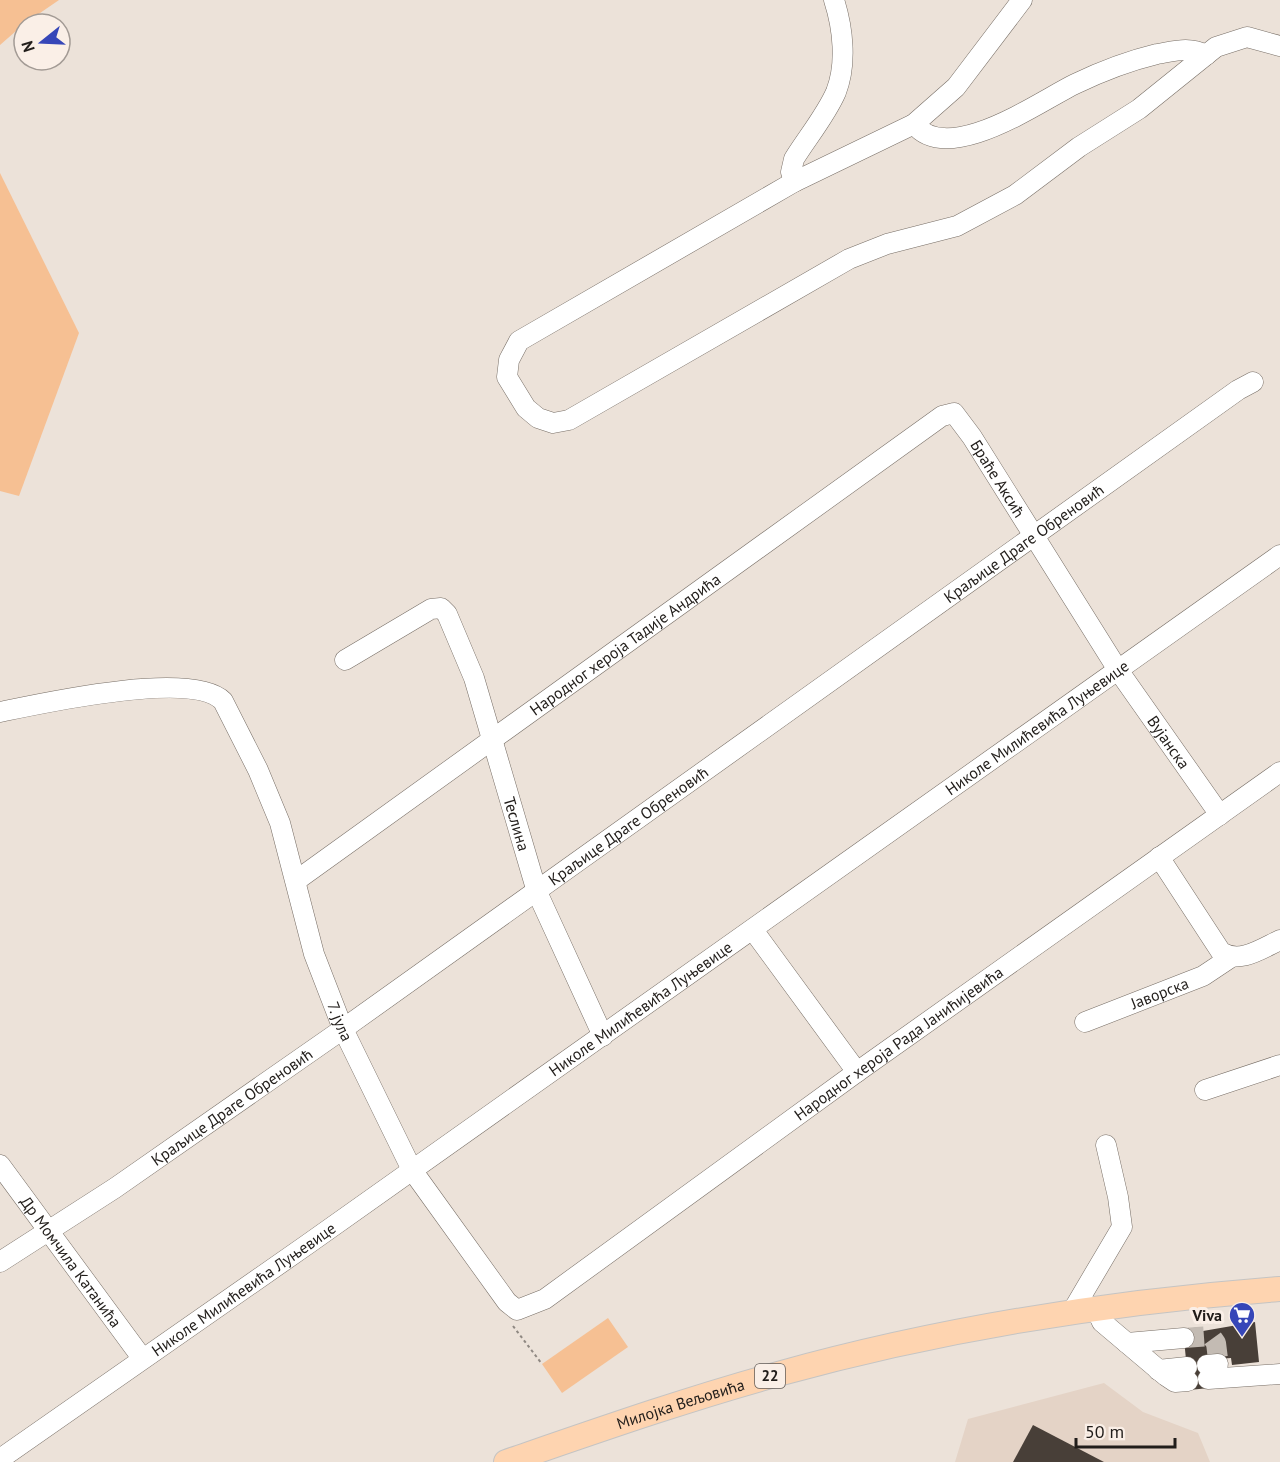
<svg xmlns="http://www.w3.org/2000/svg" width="1280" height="1462" viewBox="0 0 1280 1462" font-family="'PT Sans',sans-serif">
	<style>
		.built { fill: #e4d3c6 }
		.green { fill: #f6c093 }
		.building { fill: #483f38 }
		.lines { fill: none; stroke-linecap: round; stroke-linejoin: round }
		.minor-tunnel { stroke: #c3bbb3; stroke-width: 20; stroke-dasharray: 20 10; stroke-linecap: butt }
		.minor-casing { stroke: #776e66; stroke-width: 21 }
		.major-casing { stroke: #c5c4c3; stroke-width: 26 }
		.path { stroke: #8f8882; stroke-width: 2; stroke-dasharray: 3 3; stroke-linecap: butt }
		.minor { stroke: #fff; stroke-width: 20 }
		.major { stroke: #fed4b0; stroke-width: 24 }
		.labels { text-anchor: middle; stroke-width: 6; stroke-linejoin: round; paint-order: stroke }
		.shield { fill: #faefe7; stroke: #625c58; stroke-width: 1.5 }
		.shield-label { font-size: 15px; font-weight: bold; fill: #211d1a }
		.street-label { font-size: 16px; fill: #211d1a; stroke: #faefe7 }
		.poi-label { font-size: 16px; font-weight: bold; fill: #211d1a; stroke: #faefe7; text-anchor: end }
	</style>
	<rect width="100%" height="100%" fill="#ece2d9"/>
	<!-- built -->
	<polygon class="built" points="1104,1383 1143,1412 1198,1433 1210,1462 955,1462 968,1419"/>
	<!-- green -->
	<g class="green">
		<polygon points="0,0 59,0 24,24 0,45"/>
		<polygon points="0,173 79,333 19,496 0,491"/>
		<polygon points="608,1318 628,1347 562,1393 542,1364"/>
	</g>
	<!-- building -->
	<g class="building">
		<polygon points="1255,1322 1259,1362 1232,1365 1231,1358 1206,1360 1209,1388 1189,1390 1183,1329 1203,1327 1203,1331"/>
		<polygon points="1033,1425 1104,1462 1013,1462"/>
	</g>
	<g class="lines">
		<!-- minor-tunnel -->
		<polyline class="minor-tunnel" points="1184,1338 1211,1336 1216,1343 1218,1359"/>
		<!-- minor casing -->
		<g class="minor-casing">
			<g id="minor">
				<polyline points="1022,0 956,87 914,124 794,182 519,341 509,360 507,377 526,408 538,418 553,423 569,420 849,259 887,244 957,226 1015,195 1079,147 1139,109 1216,47 1247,37 1280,46"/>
				<path d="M914,124c34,43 126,-23 161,-40 27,-13 53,-23 82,-30 18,-3 32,-8 49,1"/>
				<path d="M794,182l-3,-10 3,-13c13,-21 32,-44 42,-67 11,-28 7,-64 -2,-92"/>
				<path id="s1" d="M345,660l86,-51 10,-1 6,6 27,64 63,214 66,144"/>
				<path id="s2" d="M0,712c43,-9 192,-42 223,-11l35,69 22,53 34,131 29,75 69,141 95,132 10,8 28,-11 312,-227 423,-300"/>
				<path d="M1159,857l62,95c19,12 40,-3 59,-12"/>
				<path id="s3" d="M297,880l645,-464 12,-3 18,24 146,233 102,145"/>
				<polyline points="753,930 857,1072"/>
				<path id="s4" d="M1085,1022l118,-46 27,-18"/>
				<polyline points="1205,1090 1280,1065"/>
				<path id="s5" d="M0,1165l142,193"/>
				<path id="s6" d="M0,1262l115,-74 228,-159 895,-639 15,-8"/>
				<polyline points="1095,1307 1102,1322 1166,1376 1175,1382 1188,1381"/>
				<polyline points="1073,1310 1122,1227 1118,1197 1106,1145"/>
				<polyline points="1127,1343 1184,1338"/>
				<polyline points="1207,1365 1218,1364"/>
				<polyline points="1158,1370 1187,1367"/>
				<polyline points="1208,1379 1280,1374"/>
				<path id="s7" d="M0,1459l308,-215 972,-689"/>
			</g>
		</g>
		<!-- major casing -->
		<g class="major-casing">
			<g id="major">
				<path id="s8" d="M506,1462c90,-31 181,-63 272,-88 165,-46 332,-72 502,-85"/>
			</g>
		</g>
		<!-- path -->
		<polyline class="path" points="513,1326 542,1364"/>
		<!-- minor -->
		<use href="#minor" class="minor"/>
		<!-- major -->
		<use href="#major" class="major"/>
	</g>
	<!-- icons -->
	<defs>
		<g id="supermarket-pin" transform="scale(1.35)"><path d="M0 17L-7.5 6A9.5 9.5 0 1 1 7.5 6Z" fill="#3646b8" stroke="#faefe7"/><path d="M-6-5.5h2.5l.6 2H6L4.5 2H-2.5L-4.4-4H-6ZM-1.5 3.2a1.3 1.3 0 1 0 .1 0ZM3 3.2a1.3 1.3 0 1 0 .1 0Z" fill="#fff"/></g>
	</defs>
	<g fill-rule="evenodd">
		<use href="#supermarket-pin" x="1242" y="1315"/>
	</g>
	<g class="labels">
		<!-- shield labels -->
		<rect class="shield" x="755" y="1364" width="30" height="24" rx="4.5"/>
		<g class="shield-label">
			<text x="770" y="1381">22</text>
		</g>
		<!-- street labels -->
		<g class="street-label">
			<text dy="6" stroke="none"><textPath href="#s3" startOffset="886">Браће Аксић</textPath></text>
			<text dy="6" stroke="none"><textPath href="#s6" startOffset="1251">Краљице Драге Обреновић</textPath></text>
			<text dy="6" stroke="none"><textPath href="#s3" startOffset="404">Народног хероја Тадије Андрића</textPath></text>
			<text dy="6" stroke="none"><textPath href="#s7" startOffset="1269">Николе Милићевића Луњевице</textPath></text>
			<text dy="6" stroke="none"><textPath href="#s3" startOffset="1200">Вујанска</textPath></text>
			<text dy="6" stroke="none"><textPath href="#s1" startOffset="340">Теслина</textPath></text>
			<text dy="6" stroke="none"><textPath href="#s6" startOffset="765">Краљице Драге Обреновић</textPath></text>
			<text dy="6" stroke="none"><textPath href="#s4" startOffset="80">Јаворска</textPath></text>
			<text dy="6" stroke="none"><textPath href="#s7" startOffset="783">Николе Милићевића Луњевице</textPath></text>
			<text dy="6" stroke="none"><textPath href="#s2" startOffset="570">7. јула</textPath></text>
			<text dy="6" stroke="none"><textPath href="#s2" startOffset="1377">Народног хероја Рада Јанићијевића</textPath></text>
			<text dy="6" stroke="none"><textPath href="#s6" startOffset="279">Краљице Драге Обреновић</textPath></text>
			<text dy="6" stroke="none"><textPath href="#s5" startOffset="120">Др Момчила Катанића</textPath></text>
			<text dy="6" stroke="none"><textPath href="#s7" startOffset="297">Николе Милићевића Луњевице</textPath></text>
			<text dy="6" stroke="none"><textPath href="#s8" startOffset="184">Милојка Вељовића</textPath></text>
		</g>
		<!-- poi labels -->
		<g class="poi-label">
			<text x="1222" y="1321">Viva</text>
		</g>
	</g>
	<!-- north arrow -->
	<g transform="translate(42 42) rotate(252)"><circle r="28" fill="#faefe7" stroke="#a39b95" stroke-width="1.5"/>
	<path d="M0-4.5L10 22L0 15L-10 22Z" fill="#3646b8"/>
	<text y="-9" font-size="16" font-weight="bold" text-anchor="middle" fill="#211d1a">N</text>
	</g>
	<!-- scale -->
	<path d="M1076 1438v9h99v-9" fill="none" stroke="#211d1a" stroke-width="3"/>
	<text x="1085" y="1438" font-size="18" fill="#211d1a" stroke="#faefe7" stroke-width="4.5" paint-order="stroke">50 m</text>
</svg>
